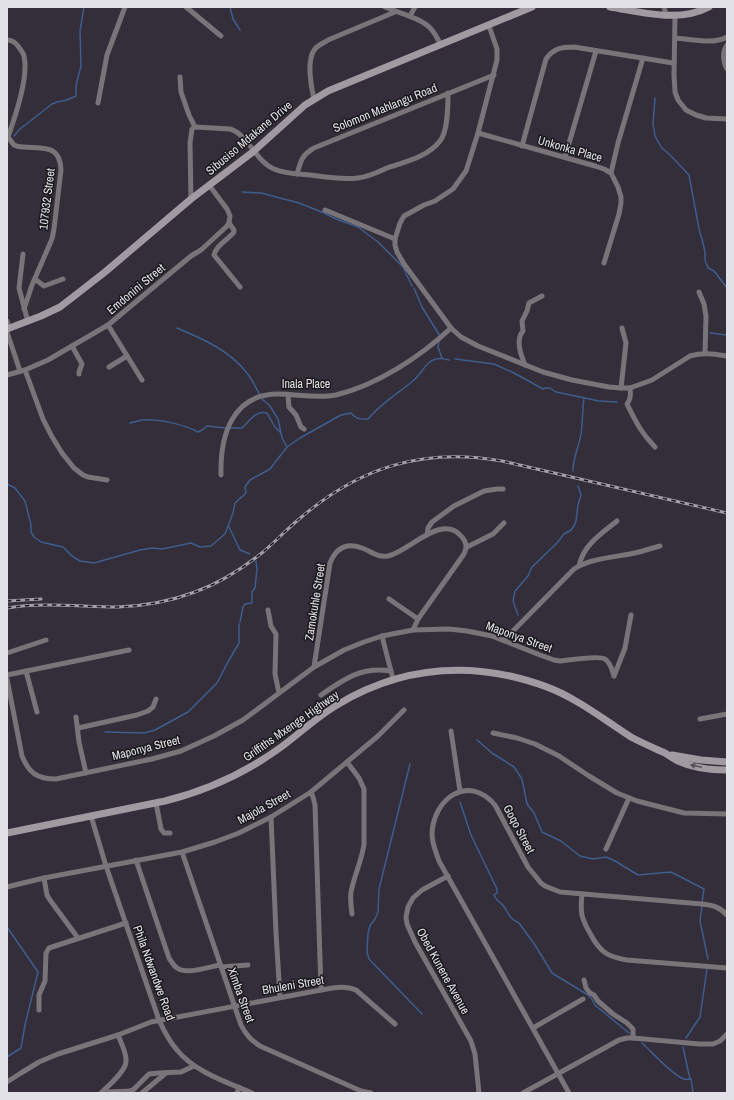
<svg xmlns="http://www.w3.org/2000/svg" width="734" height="1100" viewBox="0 0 734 1100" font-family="'Archivo Narrow',sans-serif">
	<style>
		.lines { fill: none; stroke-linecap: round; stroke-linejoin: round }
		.stream { stroke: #3f5d8d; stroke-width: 1.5 }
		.street { stroke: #797479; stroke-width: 5 }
		.secondary { stroke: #a29aa2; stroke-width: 7 }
		.rail-casing { stroke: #a29fa8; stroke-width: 3 }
		.rail { stroke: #19181d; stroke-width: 1.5; stroke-dasharray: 4.5; stroke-linecap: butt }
		.oneway { fill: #575259 }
		.labels { text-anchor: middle; stroke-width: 3; stroke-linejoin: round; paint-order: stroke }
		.street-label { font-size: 12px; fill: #e3e1e8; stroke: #19181d }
	</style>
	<rect width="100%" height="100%" fill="#332e3a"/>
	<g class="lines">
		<!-- stream -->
		<g class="stream">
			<polyline points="230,7 233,19 240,30"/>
			<polyline points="655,98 653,124 655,136 661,147 672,157 689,175 699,229 703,243 705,252 705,260 708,268 714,271 727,288"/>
			<polyline points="14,136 20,129 52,104 57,102 67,100 76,96 76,85 81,66 80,31 84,7"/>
			<polyline points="7,144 7,143"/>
			<polyline points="242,192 261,193 299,203 324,213 336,219 358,227 378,242 403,267 412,286"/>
			<polyline points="414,288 422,307 440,336"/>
			<path d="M177,328c26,11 52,22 70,45 5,6 9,15 13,22"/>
			<polyline points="710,333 727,335"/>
			<polyline points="439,341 438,347 442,358"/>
			<polyline points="455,359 494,364 514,373 543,389 546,388 550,388 556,392 599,401 617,402"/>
			<polyline points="262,399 270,406 278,419 282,438 287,447"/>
			<path d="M130,423c4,-1 8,-2 12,-3 17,-1 41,4 56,12l4,-2 5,-4 19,2"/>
			<path d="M230,428h12c7,-6 13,-18 25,-15l8,14 6,6"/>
			<path d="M573,471c0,-13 6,-25 8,-37 2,-12 1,-24 3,-35"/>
			<path d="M7,484l8,4 10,13 6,24v7l3,5 7,5 22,5 9,9 8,5 14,2 46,-13 12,-2 10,1 29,-6 9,4 11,-1 14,-12 8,-21 2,-10 11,-10 -1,-6 5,-7 20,-11 17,-22 13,-9 41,-23 10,-2c6,7 9,6 17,6 13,-16 31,-26 46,-39 6,-5 10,-14 17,-19 5,-3 12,-3 18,-1"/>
			<polyline points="229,527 240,550 250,554"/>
			<polyline points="518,615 513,601 515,591 528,576 532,567 557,543 564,534 571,530 574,526 576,521 578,505 581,495 578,486"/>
			<polyline points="240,622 243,607 245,604 252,603 252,592 255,588 257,569 256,561"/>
			<polyline points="105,732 144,733 155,730 188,712 217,683 228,662 239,643 239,624"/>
			<polyline points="477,740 492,753 514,767 522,779 527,804 534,813 542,832 561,841 580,856 593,859 606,857 615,861 638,875 671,872 704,889 702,902"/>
			<polyline points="410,764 379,889 378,912 375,919 370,926 368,933 367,952 369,959 422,1014"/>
			<path d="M460,802l11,33 26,54v4l-3,2c2,6 8,8 11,13 4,7 6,12 14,15l16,22 17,28 36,22 4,4 3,6 34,28"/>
			<polyline points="702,906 700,921 708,959"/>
			<polyline points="7,927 38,972 25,1025 21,1048 7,1057"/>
			<polyline points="686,1038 700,1017 707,969"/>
			<path d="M642,1043c10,9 31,33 42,36 3,1 4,0 7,0l2,14"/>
			<polyline points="683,1047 690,1079"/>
		</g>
		<!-- street -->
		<g class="street">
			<polyline points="186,7 221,36"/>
			<path d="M385,7c13,6 37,11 46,22 4,4 7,11 10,16"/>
			<polyline points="664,7 666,15"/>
			<polyline points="410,16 415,7"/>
			<polyline points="675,16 674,75 675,92 678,100 686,110 696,115 706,118 727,119"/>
			<path d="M489,26l8,23v11l-19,73 -12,38 -13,18 -18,12 -11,4 -20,11 -4,7 -5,16v6l2,7 7,12 47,64 10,9 17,9 65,26 29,8 37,7 12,1h9l22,-8 38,-24c13,-4 24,-2 37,0"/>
			<path d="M675,38c15,1 38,7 52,-1"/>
			<path d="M7,40c4,0 8,2 11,6 2,3 5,6 6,10 5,21 -9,61 -16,81 2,2 4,6 6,8 2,1 7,2 9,2 20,2 37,-3 38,23l-7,59 -2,10 -20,46 -8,24"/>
			<path d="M727,45c-5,7 -4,17 0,24"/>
			<polyline points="180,77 181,92 189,115 195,127 192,129 190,143 191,199"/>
			<path d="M314,99c-3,-12 -8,-40 1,-50 3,-4 9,-6 13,-9l67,-28"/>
			<polyline points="98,103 107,55 125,7"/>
			<path d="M195,127l35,2c18,5 26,33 44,40 11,5 24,5 36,6 15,2 32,5 48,3 10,-1 20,-6 29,-10 17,-6 41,-11 53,-27 8,-10 8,-35 8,-48"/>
			<polyline points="478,133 595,166 604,169 611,173 618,187 621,197 621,203 619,214 604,263"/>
			<path d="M522,146l24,-87c8,-11 15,-12 28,-12l99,16"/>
			<polyline points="565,157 596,51"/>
			<polyline points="611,173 618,143 643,58"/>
			<path d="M297,174c4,-14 5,-19 17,-26l180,-73"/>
			<polyline points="325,210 395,239"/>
			<path d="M229,223l5,7v2c-6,8 -18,13 -20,23l26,32"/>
			<polyline points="23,254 19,288 28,322"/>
			<polyline points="35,279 44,286 63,279"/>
			<polyline points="699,292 704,304 706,316 705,353"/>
			<polyline points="7,321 9,328"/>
			<polyline points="108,325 142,380"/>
			<polyline points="7,332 20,371"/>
			<polyline points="72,346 82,364 79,372 79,374"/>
			<path d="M525,365c-4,-10 -10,-25 -2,-34l-1,-10 5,-10 2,-8 13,-7"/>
			<polyline points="109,367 127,356"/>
			<polyline points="25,370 43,419 51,435 62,453 74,468 83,475 88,477 107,480"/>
			<polyline points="7,375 25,370 48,360 108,325 191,256 201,250 226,227 229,223 230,216 227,209 209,185"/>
			<polyline points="621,388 626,343 622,328"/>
			<path d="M630,388c1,6 1,11 -3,16 9,18 14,29 28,43"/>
			<polyline points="288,395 289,407 296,415 301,427 304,429"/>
			<path d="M221,475c-1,-39 11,-81 57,-81 19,0 39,5 58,1 41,-10 84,-38 115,-67"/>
			<polyline points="427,535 428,528 432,522 454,506 484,491 497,489 503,489"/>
			<polyline points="467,547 493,534 504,523"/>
			<path d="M579,566c4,-21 23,-33 38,-45"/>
			<polyline points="389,599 418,619"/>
			<polyline points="268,610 271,626 276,634 275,674 279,693"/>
			<polyline points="382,636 393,679"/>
			<path d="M504,640l70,-71c16,-11 43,-12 61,-16 9,-2 17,-5 25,-7"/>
			<polyline points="7,653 46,640"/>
			<path d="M314,667l16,-104c6,-15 16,-21 32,-15 9,3 15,10 26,8 22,-5 54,-44 74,-19 5,6 5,10 2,17l-46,65 -5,11"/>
			<polyline points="26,671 37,712"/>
			<polyline points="7,675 129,650"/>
			<polyline points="614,676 625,648 631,615"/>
			<path d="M7,679l15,77c7,17 15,23 34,23l96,-20 29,-8 33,-15 29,-16 71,-53 30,-17 20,-8 18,-6 31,-6 36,-1 18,2 25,5 48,19 14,5 6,1c9,-1 39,-6 45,-2 6,4 7,11 9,17"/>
			<path d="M321,695c23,-16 41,-29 70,-24"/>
			<polyline points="76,717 79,742 86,773"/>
			<polyline points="700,719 727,714"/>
			<polyline points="78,728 137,715 148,711 153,707 156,699"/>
			<polyline points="451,731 460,791"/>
			<polyline points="493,733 517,738 535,744 559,756 589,776 617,793 637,801 684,813 727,814"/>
			<path d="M347,762l12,16 5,11v55c-2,16 -10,32 -13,48 -1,8 0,15 1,22"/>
			<polyline points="311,792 313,797 315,805 321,990"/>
			<polyline points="156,803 161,829 164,833 170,833"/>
			<path d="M91,816l15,50 53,154c5,11 10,21 18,30 18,22 49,32 75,43"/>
			<polyline points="271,817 276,933 280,997"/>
			<polyline points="606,849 629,798"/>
			<path d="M182,852l59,173c5,10 10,15 19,21l101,45 10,2"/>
			<path d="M136,860l33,98c2,3 4,7 8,10 10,7 31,-1 43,-3"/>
			<polyline points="448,876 422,890 413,898 408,907 406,917 407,924 415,942 471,1041 475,1054 479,1093"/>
			<polyline points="44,878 47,895 50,900 78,938"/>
			<polyline points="7,887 19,884 44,878 182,852 215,842 239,833 271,817 311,792 378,736 404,710"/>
			<path d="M582,894c-2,19 -1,24 9,41 9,17 17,22 36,25l100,8"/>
			<polyline points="221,967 248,965"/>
			<polyline points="584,980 586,988 590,993 594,995 598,1001 613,1014 627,1023 633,1029 633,1038"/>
			<polyline points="39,1010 39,995 45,981 46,953 49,948 126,923"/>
			<polyline points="533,1028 583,999"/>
			<path d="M7,1082l14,-9 18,-11 19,-8 60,-19 33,-13 170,-32c12,-2 24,-5 35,0l39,34"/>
			<polyline points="109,1092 129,1091 133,1090 149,1074 159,1073 181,1072 194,1066"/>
			<path d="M101,1093c7,-7 24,-21 25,-31 1,-9 -5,-19 -8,-27"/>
			<polyline points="142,1093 166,1073"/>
			<polyline points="237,1093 239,1087"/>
			<polyline points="523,1093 619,1040 627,1038 633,1038 699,1044 713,1044 720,1041 727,1034"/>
			<path d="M569,1093l-130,-232c-3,-9 -7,-17 -7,-27 1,-35 36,-61 63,-29l33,62 13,16 4,3 15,6 142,12c10,1 18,3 25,11"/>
		</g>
		<!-- secondary -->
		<g class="secondary">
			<path d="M610,7c32,5 69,16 99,0"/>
			<polyline points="7,329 41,316 60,307 73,297 105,272 191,199 254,151 305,105 328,91 532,7"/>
			<polyline points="672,755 701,760 727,762"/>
			<path d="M7,833l158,-32c40,-10 78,-27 112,-51 20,-14 38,-32 60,-45 53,-32 112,-42 173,-29 22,5 44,12 64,24 20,11 38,25 57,37 11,6 23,11 34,16 5,3 9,6 13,8 15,7 33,9 49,9"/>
		</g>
		<!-- rail casing -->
		<g class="rail-casing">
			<g id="rail">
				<polyline points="7,601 41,599"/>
				<path d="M7,608c37,-6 74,-1 111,-1 27,-1 53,-6 77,-15 25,-9 47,-23 68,-40 12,-10 23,-22 35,-32 61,-53 125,-73 204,-59l225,52"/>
			</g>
		</g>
		<!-- rail -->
		<use href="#rail" class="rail"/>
	</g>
	<!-- one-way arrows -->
	<defs><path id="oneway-solid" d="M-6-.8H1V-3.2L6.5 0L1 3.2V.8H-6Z"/></defs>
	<use class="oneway" href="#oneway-solid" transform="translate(696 766) rotate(-168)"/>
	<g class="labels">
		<!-- street labels -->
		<g class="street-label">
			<text transform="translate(385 108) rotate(-22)" y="4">Solomon Mahlangu Road</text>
			<text transform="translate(249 138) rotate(-40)" y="4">Sibusiso Mdakane Drive</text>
			<text transform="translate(570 149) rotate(16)" y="4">Unkonka Place</text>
			<text transform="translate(47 199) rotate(-83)" y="4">107932 Street</text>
			<text transform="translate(136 289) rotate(-40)" y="4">Emdonini Street</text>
			<text x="306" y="388">Inala Place</text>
			<text transform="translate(315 602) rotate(-81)" y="4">Zamokuhle Street</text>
			<text transform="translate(519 637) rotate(20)" y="4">Maponya Street</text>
			<text transform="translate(291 726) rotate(-35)" y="4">Griffiths Mxenge Highway</text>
			<text transform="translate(146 748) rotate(-14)" y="4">Maponya Street</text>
			<text transform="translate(264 807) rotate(-29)" y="4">Majola Street</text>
			<text transform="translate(519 829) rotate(62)" y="4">Goqo Street</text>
			<text transform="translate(443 971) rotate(61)" y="4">Obed Kunene Avenue</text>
			<text transform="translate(154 973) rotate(70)" y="4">Phila Ndwandwe Road</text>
			<text transform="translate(293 985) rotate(-10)" y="4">Bhuleni Street</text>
			<text transform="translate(241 995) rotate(70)" y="4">Ximba Street</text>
		</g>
	</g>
	<!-- border -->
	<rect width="734" height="1100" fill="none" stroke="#e3e1e8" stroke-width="16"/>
</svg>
